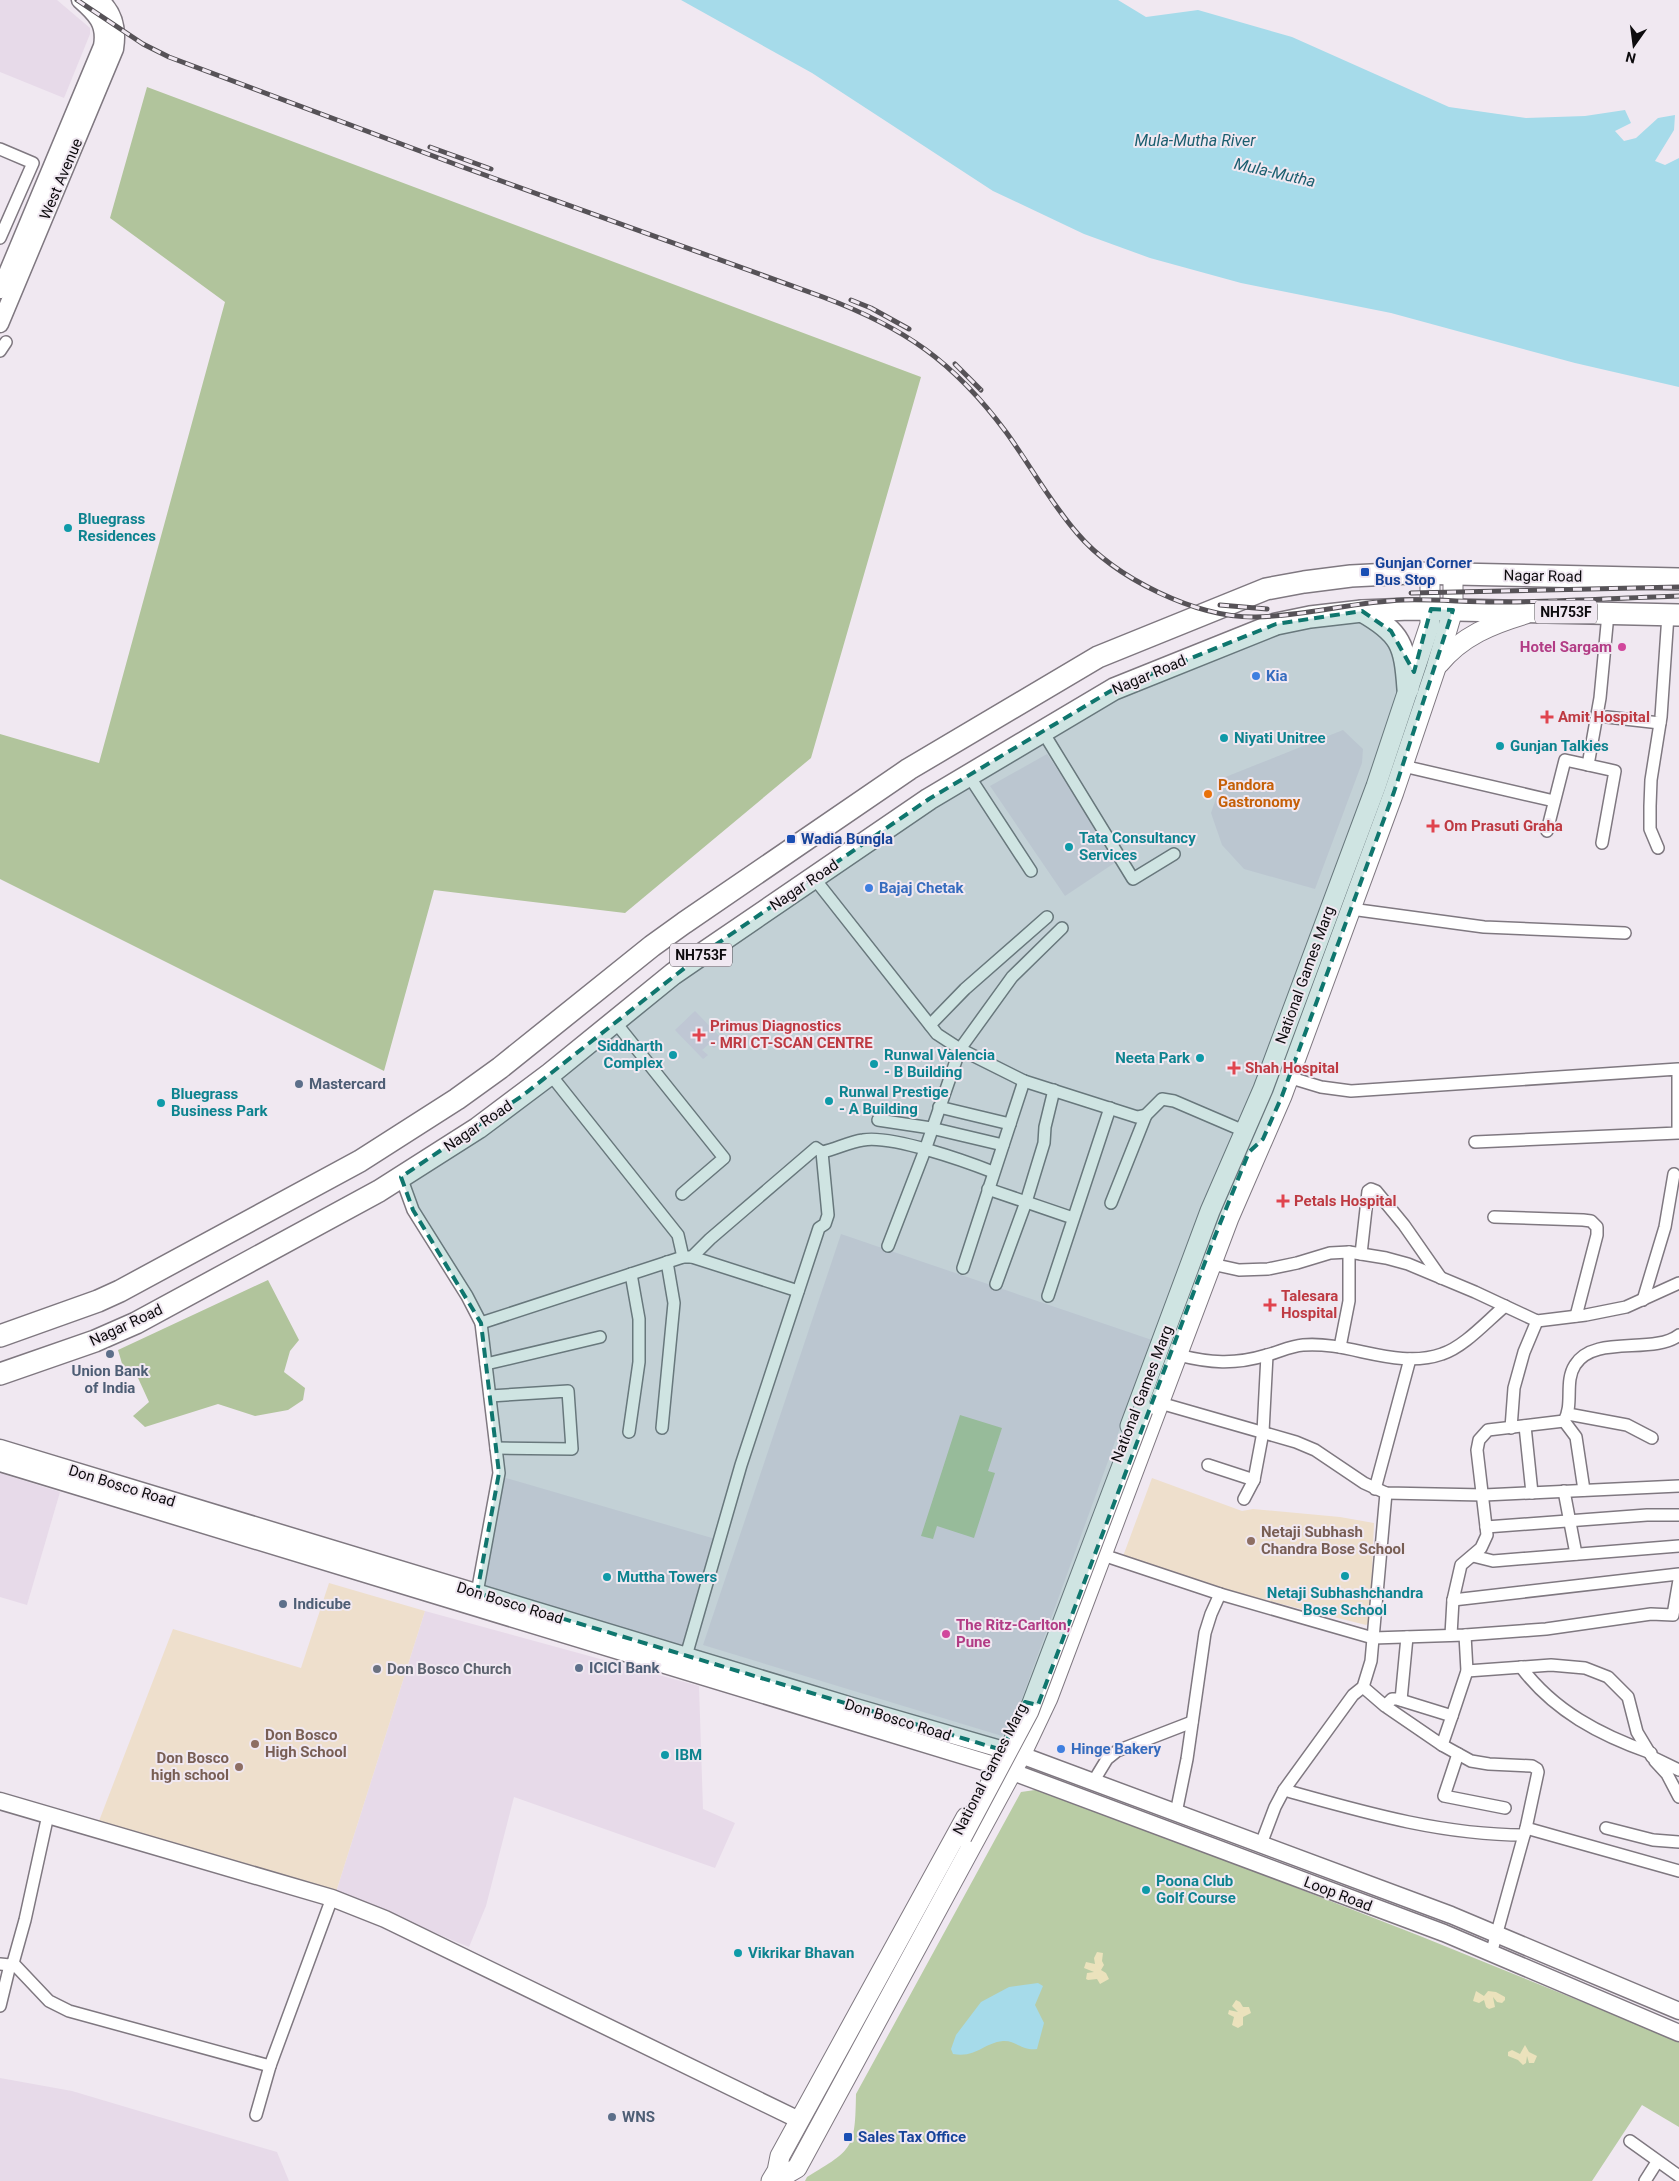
<svg xmlns="http://www.w3.org/2000/svg" width="1679" height="2181" viewBox="0 0 1679 2181" font-family="Roboto,sans-serif">
	<style>
		.built { fill: #e7dae9 }
		.education { fill: #eedfcc }
		.medical { fill: #ebdbee }
		.green { fill: #b9cca5 }
		.forest { fill: #b1c49c }
		.sand { fill: #ebe2bc }
		.water { fill: #a6dbea }
		.lines { fill: none; stroke-linecap: round; stroke-linejoin: round }
		.street-casing { stroke: #7f7880; stroke-width: 14 }
		.secondary-casing { stroke: #7f7880; stroke-width: 19 }
		.primary-casing { stroke: #7f7880; stroke-width: 21 }
		.highway-casing { stroke: #7f7880; stroke-width: 24 }
		.street { stroke: #fff; stroke-width: 11 }
		.secondary { stroke: #fff; stroke-width: 16 }
		.primary { stroke: #fff; stroke-width: 19 }
		.highway { stroke: #fff; stroke-width: 21 }
		.rail-casing { stroke: #565257; stroke-width: 5 }
		.rail { stroke: #f0e8f1; stroke-width: 3; stroke-dasharray: 9; stroke-linecap: butt }
		.primary-bridge-casing { stroke: #7f7880; stroke-width: 21; stroke-linecap: butt }
		.primary-bridge { stroke: #fff; stroke-width: 19 }
		.marked { fill: #0f766e; fill-opacity: 0.2; stroke: #0f766e; stroke-width: 4; stroke-dasharray: 10 6; stroke-linejoin: round }
		.culture-dot { fill: #0f9aa8; stroke: #f0e8f1; stroke-width: 2 }
		.transit-dot { fill: #1a4fb4; stroke: #f0e8f1; stroke-width: 2 }
		.hotel-dot { fill: #d1479c; stroke: #f0e8f1; stroke-width: 2 }
		.shop-dot { fill: #3f7fe0; stroke: #f0e8f1; stroke-width: 2 }
		.health-dot { fill: #e0444e; stroke: #f0e8f1; stroke-width: 2 }
		.food-dot { fill: #e8710a; stroke: #f0e8f1; stroke-width: 2 }
		.service-dot { fill: #5c6f8a; stroke: #f0e8f1; stroke-width: 2 }
		.education-dot { fill: #8d6e63; stroke: #f0e8f1; stroke-width: 2 }
		.worship-dot { fill: #6b7280; stroke: #f0e8f1; stroke-width: 2 }
		.labels { text-anchor: middle; stroke-width: 4; stroke-linejoin: round; paint-order: stroke }
		.shield { fill: #f0e8f1; stroke: #514d52; stroke-width: 1 }
		.shield-label { font-size: 14px; font-weight: bold; fill: #0d0b0e }
		.street-label { font-size: 15px; fill: #0d0b0e; stroke: #f0e8f1 }
		.culture-label { font-size: 15px; font-weight: bold; fill: #0d838f; stroke: #f0e8f1; text-anchor: start }
		.transit-label { font-size: 15px; font-weight: bold; fill: #164399; stroke: #f0e8f1; text-anchor: start }
		.hotel-label { font-size: 15px; font-weight: bold; fill: #b23c85; stroke: #f0e8f1; text-anchor: end }
		.shop-label { font-size: 15px; font-weight: bold; fill: #366cbe; stroke: #f0e8f1; text-anchor: start }
		.health-label { font-size: 15px; font-weight: bold; fill: #be3a42; stroke: #f0e8f1; text-anchor: start }
		.food-label { font-size: 15px; font-weight: bold; fill: #c56008; stroke: #f0e8f1; text-anchor: start }
		.service-label { font-size: 15px; font-weight: bold; fill: #4e5e75; stroke: #f0e8f1; text-anchor: start }
		.education-label { font-size: 15px; font-weight: bold; fill: #785e54; stroke: #f0e8f1; text-anchor: start }
		.worship-label { font-size: 15px; font-weight: bold; fill: #5b616d; stroke: #f0e8f1; text-anchor: start }
		.water-label { font-size: 16px; font-style: italic; fill: #1a5e6f; stroke: #f0e8f1 }
	</style>
	<rect width="100%" height="100%" fill="#f0e8f1"/>
	<!-- built -->
	<g class="built">
		<polygon points="0,0 57,0 90,28 90,34 64,98 0,72"/>
		<polygon points="1343,730 1363,749 1362,763 1315,889 1244,869 1222,845 1211,813 1223,778"/>
		<polygon points="1047,754 1119,860 1065,896 990,786"/>
		<polygon points="841,1234 1152,1340 1020,1704 1002,1736 703,1645"/>
		<polygon points="0,1473 60,1492 27,1605 0,1597"/>
		<polygon points="496,1478 506,1478 719,1540 685,1649 482,1591"/>
		<polygon points="425,1611 699,1686 703,1809 735,1823 715,1868 514,1797 486,1906 469,1947 336,1892"/>
		<polygon points="0,2078 72,2091 277,2152 289,2181 0,2181"/>
	</g>
	<!-- education -->
	<g class="education">
		<polygon points="1152,1478 1242,1511 1253,1509 1340,1517 1374,1523 1370,1622 1366,1625 1261,1599 1122,1559"/>
		<polygon points="329,1583 425,1611 336,1892 99,1821 173,1629 301,1668"/>
	</g>
	<!-- medical -->
	<polygon class="medical" points="695,1011 723,1040 714,1048 709,1044 702,1050 708,1055 703,1059 675,1030"/>
	<!-- green -->
	<g class="green">
		<polygon points="960,1415 1002,1428 988,1471 995,1473 974,1538 937,1526 933,1539 921,1536"/>
		<path d="M1035,1790l15,2 370,144 259,105v86l-37,-22 -50,76h-787l2,-4c47,-28 48,-29 49,-83l165,-302z"/>
	</g>
	<!-- forest -->
	<g class="forest">
		<polygon points="147,87 921,377 811,758 625,913 434,890 384,1071 0,879 0,734 99,763 225,302 110,218"/>
		<polygon points="268,1280 299,1340 290,1351 284,1372 305,1388 303,1400 288,1410 255,1416 218,1404 145,1427 133,1416 149,1402 133,1367 123,1367 118,1350"/>
	</g>
	<!-- sand -->
	<g class="sand">
		<polygon points="1097,1952 1103,1953 1102,1961 1104,1965 1101,1970 1106,1973 1109,1979 1100,1984 1097,1979 1088,1980 1086,1979 1087,1973 1094,1972 1084,1968 1086,1962 1095,1964 1094,1958"/>
		<polygon points="1476,1991 1484,1996 1488,1991 1496,1992 1505,1997 1505,2000 1502,2003 1497,2002 1493,1997 1495,2007 1489,2009 1486,2007 1484,2000 1479,2003 1473,2001"/>
		<polygon points="1236,2000 1240,2002 1243,2007 1249,2007 1251,2013 1243,2017 1243,2025 1238,2028 1232,2025 1234,2017 1228,2014 1229,2010 1238,2012 1232,2006"/>
		<polygon points="1525,2045 1529,2052 1537,2056 1534,2063 1529,2063 1527,2056 1526,2063 1523,2065 1518,2060 1508,2056 1508,2052 1512,2050 1520,2054"/>
	</g>
	<!-- water -->
	<g class="water">
		<polygon points="681,0 1118,0 1146,17 1198,10 1292,37 1449,107 1526,118 1585,116 1625,110 1631,123 1615,131 1624,141 1636,138 1658,118 1675,115 1674,130 1655,161 1665,165 1679,158 1679,387 1575,363 1391,313 1241,283 1150,258 1084,234 993,191 812,73"/>
		<path d="M1038,1983l5,3 -8,19 9,18 -7,26c-16,2 -21,-9 -34,-8 -20,2 -26,17 -50,13l-2,-5 5,-14 25,-33 28,-15z"/>
	</g>
	<g class="lines">
		<!-- street casing -->
		<g class="street-casing">
			<g id="street">
				<polyline points="0,149 33,163 0,238"/>
				<polyline points="0,351 6,342"/>
				<polyline points="1607,717 1660,723"/>
				<polyline points="1043,732 1133,879 1174,854"/>
				<polyline points="1403,766 1554,801"/>
				<polyline points="969,776 1031,871"/>
				<polyline points="1547,831 1565,760 1588,765"/>
				<polyline points="1602,843 1615,771 1588,765 1600,698 1608,614"/>
				<polyline points="1658,848 1650,829 1650,806 1651,780 1661,717 1668,615"/>
				<polyline points="814,878 937,1034 960,1049 1024,1081 1137,1117 1146,1115 1162,1099 1174,1101 1244,1131"/>
				<polyline points="1351,909 1484,927 1625,933"/>
				<polyline points="616,1023 724,1158 682,1194"/>
				<polyline points="930,1025 965,989 1047,917"/>
				<polyline points="550,1074 678,1235 683,1257"/>
				<polyline points="1288,1077 1321,1087 1351,1091 1678,1069 1678,1133 1475,1142"/>
				<polyline points="939,1107 1010,1124"/>
				<polyline points="878,1120 931,1128 1003,1145"/>
				<polyline points="401,1177 413,1210 467,1296 481,1323 499,1473 477,1593"/>
				<polyline points="988,1189 1073,1218"/>
				<polyline points="1111,1203 1146,1115"/>
				<polyline points="1494,1217 1583,1220 1591,1221 1597,1227 1597,1235 1576,1316"/>
				<polyline points="888,1246 925,1150 960,1049 1012,977 1062,928"/>
				<polyline points="1361,1254 1368,1191 1371,1189 1376,1191 1404,1225 1441,1278"/>
				<path d="M692,1257l18,-18 106,-91 6,4c14,-3 27,-10 41,-12 29,-5 102,21 130,32"/>
				<polyline points="1212,1264 1239,1270 1268,1269 1297,1263 1330,1253 1349,1252 1386,1258 1408,1264 1475,1292 1537,1321 1586,1315 1626,1307 1679,1283"/>
				<polyline points="963,1268 1024,1081"/>
				<polyline points="996,1284 1026,1202 1044,1143 1045,1127 1054,1090"/>
				<polyline points="1048,1296 1110,1108"/>
				<polyline points="1643,1300 1665,1227 1674,1174"/>
				<polyline points="481,1323 683,1257 692,1257 798,1291"/>
				<polyline points="1340,1347 1349,1301 1349,1252"/>
				<path d="M1178,1355c32,8 56,10 89,0 12,-3 23,-9 36,-10 47,-4 93,25 139,9 22,-7 45,-33 63,-48"/>
				<polyline points="486,1364 600,1337"/>
				<polyline points="490,1396 568,1391 572,1449 496,1448"/>
				<polyline points="1160,1403 1296,1442 1315,1450 1364,1483 1386,1493 1484,1495 1679,1486"/>
				<polyline points="1568,1414 1627,1425 1652,1438"/>
				<polyline points="1564,1421 1576,1437 1584,1490"/>
				<polyline points="1525,1426 1532,1493"/>
				<polyline points="662,1428 674,1303 667,1262"/>
				<polyline points="1511,1428 1514,1388 1524,1352 1537,1321"/>
				<polyline points="629,1432 639,1362 639,1319 631,1274"/>
				<polyline points="1208,1465 1254,1480"/>
				<polyline points="1375,1489 1410,1359"/>
				<polyline points="1564,1491 1576,1554"/>
				<polyline points="1244,1499 1254,1480 1263,1432 1267,1355"/>
				<polyline points="1486,1527 1647,1515 1679,1515"/>
				<polyline points="1103,1555 1220,1594 1373,1638 1465,1635 1546,1629 1651,1614 1673,1615 1679,1580"/>
				<polyline points="1473,1556 1493,1561 1679,1546"/>
				<polyline points="1453,1600 1679,1574"/>
				<path d="M1451,1635l2,-35 8,-35 20,-17 6,-13 -10,-85 2,-10 9,-10 76,-9c10,-17 0,-39 11,-56 19,-31 78,-10 104,-30"/>
				<polyline points="686,1656 741,1465 819,1228 825,1224 828,1215 822,1152"/>
				<path d="M1521,1667c33,44 79,68 130,86"/>
				<polyline points="1467,1671 1551,1665 1585,1668 1608,1677 1628,1697 1637,1732 1652,1757 1679,1770"/>
				<polyline points="1363,1687 1385,1706 1442,1745 1452,1716 1397,1699 1392,1699 1385,1706"/>
				<polyline points="1401,1700 1407,1637"/>
				<polyline points="1452,1716 1467,1671 1465,1635"/>
				<polyline points="1442,1745 1471,1761 1489,1764 1532,1766 1537,1769 1538,1772 1526,1828 1491,1954"/>
				<polyline points="1458,1754 1444,1796 1505,1808"/>
				<polyline points="1655,1761 1667,1774 1679,1797"/>
				<polyline points="1093,1782 1107,1759 1117,1751 1192,1722"/>
				<path d="M1284,1790c79,22 157,45 240,45"/>
				<polyline points="1176,1813 1187,1759 1205,1633 1211,1614 1220,1594"/>
				<polyline points="1526,1828 1679,1871"/>
				<polyline points="1606,1828 1653,1840 1679,1842"/>
				<polyline points="1261,1844 1275,1807 1284,1790 1353,1695 1363,1687 1371,1661 1386,1493"/>
				<polyline points="13,1963 49,2001 69,2011 270,2066"/>
				<polyline points="0,1964 10,1965 13,1963 25,1920 48,1815"/>
				<polyline points="0,2006 10,1965"/>
				<polyline points="256,2115 270,2066 332,1898"/>
				<polyline points="1630,2141 1679,2176"/>
				<polyline points="1645,2181 1657,2162"/>
			</g>
		</g>
		<!-- secondary casing -->
		<g class="secondary-casing">
			<g id="secondary">
				<path d="M0,290l102,-244c4,-22 -6,-32 -22,-46"/>
				<path d="M0,324l115,-275c3,-19 0,-36 -15,-49"/>
				<polyline points="0,1448 852,1706 1021,1755 1451,1915 1679,2011"/>
				<polyline points="0,1463 994,1765 1444,1933 1679,2033"/>
				<polyline points="0,1801 332,1898 385,1919 799,2120"/>
			</g>
		</g>
		<!-- primary casing -->
		<g class="primary-casing">
			<g id="primary">
				<path d="M1439,664c23,-28 53,-40 87,-50"/>
				<polyline points="1130,1426 1210,1211 1263,1089 1376,786 1430,624 1430,574"/>
				<polyline points="785,2175 797,2168 1021,1755 1048,1698 1229,1218 1282,1096 1394,792 1436,668 1453,610 1453,574"/>
				<polyline points="771,2181 777,2171 780,2156 966,1817"/>
			</g>
		</g>
		<!-- highway casing -->
		<g class="highway-casing">
			<g id="highway">
				<path d="M1362,611c39,22 43,34 46,78"/>
				<polyline points="0,1336 98,1301 120,1291 360,1161 457,1099 500,1068 652,946 684,923 909,769 1098,657 1266,589 1304,582 1351,576 1410,573 1679,579"/>
				<polyline points="0,1374 95,1341 136,1323 379,1191 478,1128 550,1074 673,974 705,952 929,799 1114,689 1276,624 1310,617 1362,611 1410,609 1679,615"/>
			</g>
		</g>
		<!-- street -->
		<use href="#street" class="street"/>
		<!-- secondary -->
		<use href="#secondary" class="secondary"/>
		<!-- primary -->
		<use href="#primary" class="primary"/>
		<!-- highway -->
		<use href="#highway" class="highway"/>
		<!-- rail casing -->
		<g class="rail-casing">
			<g id="rail">
				<path d="M77,0l66,44 26,13 291,109 363,131c82,31 130,64 183,135 24,33 44,70 71,101 38,45 119,85 179,84 49,-1 97,-15 147,-17 31,-1 62,2 93,2 61,0 122,-4 183,-6"/>
				<polyline points="430,147 491,169"/>
				<polyline points="851,300 871,308 909,329"/>
				<polyline points="955,364 981,390"/>
				<polyline points="1411,593 1679,587"/>
				<polyline points="1220,605 1267,609"/>
			</g>
		</g>
		<!-- rail -->
		<use href="#rail" class="rail"/>
		<!-- primary-bridge casing -->
		<g class="primary-bridge-casing">
			<polyline id="primary-bridge" points="962,1837 1029,1711 1143,1410"/>
		</g>
		<!-- primary-bridge -->
		<use href="#primary-bridge" class="primary-bridge"/>
	</g>
	<!-- marked area -->
	<path class="marked" d="M1431,609l22,1 -59,182 -112,304 -19,43 -14,13 -36,89 -175,464 -13,-3 -23,48 -525,-157 22,-120 -18,-150 -68,-113 -12,-33 121,-81 183,-144 224,-153 185,-110 162,-65 86,-13 29,20 23,41z"/>
	<!-- markers -->
	<g class="culture-dot">
		<circle cx="68" cy="528" r="5"/>
		<circle cx="1224" cy="738" r="5"/>
		<circle cx="1500" cy="746" r="5"/>
		<circle cx="1069" cy="847" r="5"/>
		<circle cx="673" cy="1055" r="5"/>
		<circle cx="1200" cy="1058" r="5"/>
		<circle cx="874" cy="1064" r="5"/>
		<circle cx="829" cy="1101" r="5"/>
		<circle cx="161" cy="1103" r="5"/>
		<circle cx="1345" cy="1576" r="5"/>
		<circle cx="607" cy="1577" r="5"/>
		<circle cx="665" cy="1755" r="5"/>
		<circle cx="1146" cy="1890" r="5"/>
		<circle cx="738" cy="1953" r="5"/>
	</g>
	<g class="transit-dot">
		<rect x="1360" y="567" width="10" height="10" rx="2.5"/>
		<rect x="786" y="834" width="10" height="10" rx="2.5"/>
		<rect x="843" y="2132" width="10" height="10" rx="2.5"/>
	</g>
	<g class="hotel-dot">
		<circle cx="1622" cy="647" r="5"/>
		<circle cx="946" cy="1634" r="5"/>
	</g>
	<g class="shop-dot">
		<circle cx="1256" cy="676" r="5"/>
		<circle cx="869" cy="888" r="5"/>
		<circle cx="1061" cy="1749" r="5"/>
	</g>
	<g class="health-dot">
		<path d="M1544.5 709.5h5v5h5v5h-5v5h-5v-5h-5v-5h5z"/>
		<path d="M1430.5 818.5h5v5h5v5h-5v5h-5v-5h-5v-5h5z"/>
		<path d="M696.5 1027.5h5v5h5v5h-5v5h-5v-5h-5v-5h5z"/>
		<path d="M1231.5 1060.5h5v5h5v5h-5v5h-5v-5h-5v-5h5z"/>
		<path d="M1280.5 1193.5h5v5h5v5h-5v5h-5v-5h-5v-5h5z"/>
		<path d="M1267.5 1297.5h5v5h5v5h-5v5h-5v-5h-5v-5h5z"/>
	</g>
	<circle class="food-dot" cx="1208" cy="794" r="5"/>
	<g class="service-dot">
		<circle cx="299" cy="1084" r="5"/>
		<circle cx="110" cy="1354" r="5"/>
		<circle cx="283" cy="1604" r="5"/>
		<circle cx="579" cy="1668" r="5"/>
		<circle cx="612" cy="2117" r="5"/>
	</g>
	<g class="education-dot">
		<circle cx="1251" cy="1541" r="5"/>
		<circle cx="255" cy="1744" r="5"/>
		<circle cx="239" cy="1767" r="5"/>
	</g>
	<circle class="worship-dot" cx="377" cy="1669" r="5"/>
	<g class="labels">
		<!-- shield labels -->
		<g class="shield">
			<rect x="1535" y="600.5" width="62" height="23" rx="4"/>
			<rect x="670" y="943.5" width="62" height="23" rx="4"/>
		</g>
		<g class="shield-label">
			<text x="1566" y="617">NH753F</text>
			<text x="701" y="960">NH753F</text>
		</g>
		<!-- street labels -->
		<g class="street-label">
			<text transform="translate(61 179) rotate(-67)" y="5">West Avenue</text>
			<text transform="translate(1543 576) rotate(1)" y="5">Nagar Road</text>
			<text transform="translate(1149 675) rotate(-23)" y="5">Nagar Road</text>
			<text transform="translate(804 885) rotate(-34)" y="5">Nagar Road</text>
			<text transform="translate(1305 975) rotate(-70)" y="5">National Games Marg</text>
			<text transform="translate(478 1126) rotate(-34)" y="5">Nagar Road</text>
			<text transform="translate(126 1325) rotate(-25)" y="5">Nagar Road</text>
			<text transform="translate(1142 1394) rotate(-69)" y="5">National Games Marg</text>
			<text transform="translate(122 1486) rotate(17)" y="5">Don Bosco Road</text>
			<text transform="translate(510 1603) rotate(17)" y="5">Don Bosco Road</text>
			<text transform="translate(898 1720) rotate(17)" y="5">Don Bosco Road</text>
			<text transform="translate(990 1769) rotate(-63)" y="5">National Games Marg</text>
			<text transform="translate(1338 1894) rotate(21)" y="5">Loop Road</text>
		</g>
		<!-- culture labels -->
		<g class="culture-label">
			<text x="78" y="524">Bluegrass<tspan x="78" dy="17">Residences</tspan></text>
			<text x="1234" y="743">Niyati Unitree</text>
			<text x="1510" y="751">Gunjan Talkies</text>
			<text x="1079" y="843">Tata Consultancy<tspan x="1079" dy="17">Services</tspan></text>
			<text x="663" y="1051" text-anchor="end">Siddharth<tspan x="663" dy="17">Complex</tspan></text>
			<text x="884" y="1060">Runwal Valencia<tspan x="884" dy="17">- B Building</tspan></text>
			<text x="1190" y="1063" text-anchor="end">Neeta Park</text>
			<text x="839" y="1097">Runwal Prestige<tspan x="839" dy="17">- A Building</tspan></text>
			<text x="171" y="1099">Bluegrass<tspan x="171" dy="17">Business Park</tspan></text>
			<text x="617" y="1582">Muttha Towers</text>
			<text x="1345" y="1598" text-anchor="middle">Netaji Subhashchandra<tspan x="1345" dy="17">Bose School</tspan></text>
			<text x="675" y="1760">IBM</text>
			<text x="1156" y="1886">Poona Club<tspan x="1156" dy="17">Golf Course</tspan></text>
			<text x="748" y="1958">Vikrikar Bhavan</text>
		</g>
		<!-- transit labels -->
		<g class="transit-label">
			<text x="1375" y="568">Gunjan Corner<tspan x="1375" dy="17">Bus Stop</tspan></text>
			<text x="801" y="844">Wadia Bungla</text>
			<text x="858" y="2142">Sales Tax Office</text>
		</g>
		<!-- hotel labels -->
		<g class="hotel-label">
			<text x="1612" y="652">Hotel Sargam</text>
			<text x="956" y="1630" text-anchor="start">The Ritz-Carlton,<tspan x="956" dy="17">Pune</tspan></text>
		</g>
		<!-- shop labels -->
		<g class="shop-label">
			<text x="1266" y="681">Kia</text>
			<text x="879" y="893">Bajaj Chetak</text>
			<text x="1071" y="1754">Hinge Bakery</text>
		</g>
		<!-- health labels -->
		<g class="health-label">
			<text x="1558" y="722">Amit Hospital</text>
			<text x="1444" y="831">Om Prasuti Graha</text>
			<text x="710" y="1031">Primus Diagnostics<tspan x="710" dy="17">- MRI CT-SCAN CENTRE</tspan></text>
			<text x="1245" y="1073">Shah Hospital</text>
			<text x="1294" y="1206">Petals Hospital</text>
			<text x="1281" y="1301">Talesara<tspan x="1281" dy="17">Hospital</tspan></text>
		</g>
		<!-- food labels -->
		<g class="food-label">
			<text x="1218" y="790">Pandora<tspan x="1218" dy="17">Gastronomy</tspan></text>
		</g>
		<!-- service labels -->
		<g class="service-label">
			<text x="309" y="1089">Mastercard</text>
			<text x="110" y="1376" text-anchor="middle">Union Bank<tspan x="110" dy="17">of India</tspan></text>
			<text x="293" y="1609">Indicube</text>
			<text x="589" y="1673">ICICI Bank</text>
			<text x="622" y="2122">WNS</text>
		</g>
		<!-- education labels -->
		<g class="education-label">
			<text x="1261" y="1537">Netaji Subhash<tspan x="1261" dy="17">Chandra Bose School</tspan></text>
			<text x="265" y="1740">Don Bosco<tspan x="265" dy="17">High School</tspan></text>
			<text x="229" y="1763" text-anchor="end">Don Bosco<tspan x="229" dy="17">high school</tspan></text>
		</g>
		<!-- worship labels -->
		<g class="worship-label">
			<text x="387" y="1674">Don Bosco Church</text>
		</g>
		<!-- water labels -->
		<g class="water-label">
			<text x="1195" y="146">Mula-Mutha River</text>
			<text transform="translate(1275 172) rotate(13)" y="6">Mula-Mutha</text>
		</g>
	</g>
	<!-- north arrow -->
	<g transform="translate(1634 45) rotate(194)" stroke="#f0e8f1" stroke-width="4" paint-order="stroke">
	<path d="M0-4L9 19L0 12L-9 19Z" fill="#0d0b0e"/>
	<text y="-8" font-size="14" font-weight="bold" text-anchor="middle" fill="#0d0b0e">N</text>
	</g>
</svg>
